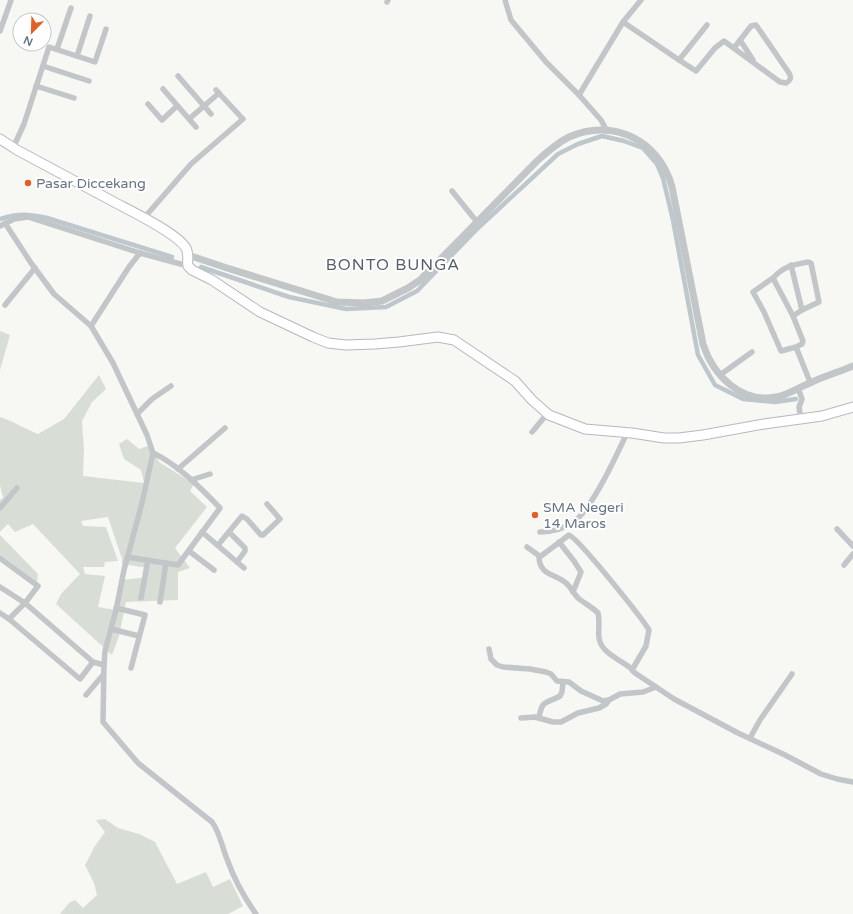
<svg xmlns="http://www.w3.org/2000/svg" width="853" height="914" viewBox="0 0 853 914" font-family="'Varela Round',sans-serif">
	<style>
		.green { fill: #d8ded5; fill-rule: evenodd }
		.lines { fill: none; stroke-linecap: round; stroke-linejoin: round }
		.canal { stroke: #bdc7cc; stroke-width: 4.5 }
		.primary-casing { stroke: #b5b9bd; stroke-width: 11 }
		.minor { stroke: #c2c6c9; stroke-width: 5.5 }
		.tertiary { stroke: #c2c6c9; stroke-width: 7 }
		.primary { stroke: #fff; stroke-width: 9 }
		.poi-dot { fill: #e45f26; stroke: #fff; stroke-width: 1.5 }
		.labels { text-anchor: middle; stroke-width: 4; stroke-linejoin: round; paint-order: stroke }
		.poi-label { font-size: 14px; fill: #667585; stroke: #fff; text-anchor: start }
		.quarter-label { font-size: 16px; letter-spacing: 1px; fill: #545f6a; stroke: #fff }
	</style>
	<rect width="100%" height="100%" fill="#f7f7f4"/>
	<!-- green -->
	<g class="green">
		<polygon points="0,331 10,335 0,370"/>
		<path d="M99,375l7,14 -14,13 -10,19 2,29 -1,26 61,7 -3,-13 -17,-11 -5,-15 8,-5 12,10 12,-4 8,17 35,22 -4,7 17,16 -32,41 15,20 -12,4v28l-52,2 -7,34 -7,19 -56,-51 5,-10 19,-20 -47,-50 -18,8 -7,-8 -8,8v-32l3,-2 -3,-13v-68c13,4 25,12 38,17l26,-15zM108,517l14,42v5l26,4 -1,9 -25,3 -6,30 -18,-3 7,-31 -20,-2 -2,-7h21l1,-5 13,-1 -12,-34 -23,-1 -2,-5z"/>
		<polygon points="0,535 38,574 37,582 0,554"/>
		<polygon points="105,819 118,828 139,834 155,842 177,884 206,872 213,887 230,879 243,906 228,914 60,914 69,903 75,900 83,908 97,895 94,883 85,865 95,846 105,832 96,820"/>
	</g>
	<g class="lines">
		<!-- canal -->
		<g class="canal">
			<path d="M0,219c19,-6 27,-5 47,-1l125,39"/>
			<polyline points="201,267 289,297 346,309 386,307 417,291 478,228 558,154 578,144 602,136 624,141 643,148 657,164 663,178 673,220 698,355 715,385 743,399 775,402 796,399"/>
		</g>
		<!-- primary casing -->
		<g class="primary-casing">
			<path id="primary" d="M0,139l17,11c32,17 65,35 97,52 17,9 63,31 72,46 3,5 1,13 2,18l4,4 20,10 48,32 53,25 15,6 18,2 29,-1 24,-2 39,-5 16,3 61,41 17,19 17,15 36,14 47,4 32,5h15l24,-3 61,-11 58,-8 31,-9"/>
		</g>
		<!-- minor -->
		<g class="minor">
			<polyline points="505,0 511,20 546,62 579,95 601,120 607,131"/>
			<polyline points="387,2 388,0"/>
			<polyline points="623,22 679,60 707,25"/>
			<polyline points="0,31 11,0"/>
			<polyline points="740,40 753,60"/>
			<polyline points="57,49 71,8"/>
			<polyline points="77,56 90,16"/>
			<path d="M679,60l17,11 19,-23 9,-7 56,41 6,1c4,-2 6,-5 3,-10l-33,-48 -5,1 -17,22"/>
			<polyline points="43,66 89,81"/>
			<polyline points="178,76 211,114"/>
			<polyline points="36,86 74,98"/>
			<polyline points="163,89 189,119 219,93"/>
			<polyline points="579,95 623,22 641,0"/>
			<polyline points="148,104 162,120 177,106"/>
			<polyline points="189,119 196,127"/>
			<polyline points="13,148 24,124 49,47 95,62 106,29"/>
			<polyline points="452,191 477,222"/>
			<polyline points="144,218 191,164 243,119 216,90"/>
			<path d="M5,223l26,40 23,31 37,32 22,37 34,72 6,18 -11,50 -18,67 -8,40 -11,41 -1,14 -1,57 35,41 74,59c8,11 10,25 15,37 7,20 17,38 29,55"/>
			<polyline points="0,226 14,219 28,217 140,253 188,266"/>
			<polyline points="791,265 802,310"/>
			<path d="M773,278c11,-12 19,-13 35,-16l3,1 8,39 -17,8 -9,6"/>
			<polyline points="5,305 35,268"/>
			<polyline points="91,326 129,267 140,253"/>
			<polyline points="796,347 802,344 803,341 793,316 773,278 753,292 764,312 781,351 796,347 810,382"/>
			<polyline points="720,375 752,352"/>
			<polyline points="798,388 802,399 799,407 801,419"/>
			<polyline points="137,414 152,399 171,386"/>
			<polyline points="532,432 547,414"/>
			<polyline points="178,469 225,428"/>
			<polyline points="191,480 210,474"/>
			<polyline points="0,508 17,488"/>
			<polyline points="837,529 853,546"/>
			<polyline points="202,532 237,562 245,551 245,548 229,532"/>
			<path d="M540,532c10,0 23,-3 32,-9 19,-11 45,-69 55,-90"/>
			<polyline points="559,542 574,561 581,572 573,592"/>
			<polyline points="218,545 242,516 247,519 261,535 263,535 280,519 267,504"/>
			<path d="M527,547l11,8 3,1 28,-21c9,3 73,83 80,95l-3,16 -14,24 3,3 39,26 64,34 47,22 36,19 16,5 16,3"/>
			<polyline points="189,551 214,570"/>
			<path d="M539,556c0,20 16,17 27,27 5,4 7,10 12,15 6,5 14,9 20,15 2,7 0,16 1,25 2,15 22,22 33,31"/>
			<path d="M127,557l51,8 42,-57c-19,-20 -43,-44 -67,-55"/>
			<polyline points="0,558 38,586 25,603 9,619"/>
			<polyline points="237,562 244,568"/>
			<polyline points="844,565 853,554"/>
			<polyline points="0,587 25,603 93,662 104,665"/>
			<polyline points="141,598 148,560"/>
			<polyline points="160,602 166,563"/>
			<polyline points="116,608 145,615 131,668"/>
			<polyline points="0,613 9,619 80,679 93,662"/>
			<polyline points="111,629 139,636"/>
			<polyline points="489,649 491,659 497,665 503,667 530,669 546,672 551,674 557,681 569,682 581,691 603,701 609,700 620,694 643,692 656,687"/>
			<polyline points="86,695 103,675"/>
			<polyline points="521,718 535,717 553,722 561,722 578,713 599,708 606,704 609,700"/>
			<path d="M539,718c3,-19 7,-14 21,-22l2,-4 1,-10"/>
			<polyline points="750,738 760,720 792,674"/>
		</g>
		<!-- tertiary -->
		<path class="tertiary" d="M188,255l39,13 110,34 27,1 18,-2 26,-13 12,-8 117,-119c10,-9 20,-18 32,-24 44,-20 91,4 103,50l31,157c10,31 38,60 73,53 12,-2 23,-10 34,-14 14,-7 29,-11 43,-17"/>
		<!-- primary -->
		<use href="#primary" class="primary"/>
	</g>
	<!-- markers -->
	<g class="poi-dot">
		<circle cx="28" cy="183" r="4"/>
		<circle cx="535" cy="515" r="4"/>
	</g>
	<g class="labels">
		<!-- poi labels -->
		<g class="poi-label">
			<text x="36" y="188">Pasar Diccekang</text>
			<text x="543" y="512">SMA Negeri<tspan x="543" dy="16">14 Maros</tspan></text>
		</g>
		<!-- quarter labels -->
		<g class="quarter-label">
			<text x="393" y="270">BONTO BUNGA</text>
		</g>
	</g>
	<!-- north arrow -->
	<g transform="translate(32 32) rotate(203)"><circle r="19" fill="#ffffff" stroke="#c2c8ce"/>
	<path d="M0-3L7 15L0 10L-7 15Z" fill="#e45f26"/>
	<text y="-6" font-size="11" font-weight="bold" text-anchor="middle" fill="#667585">N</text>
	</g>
</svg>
